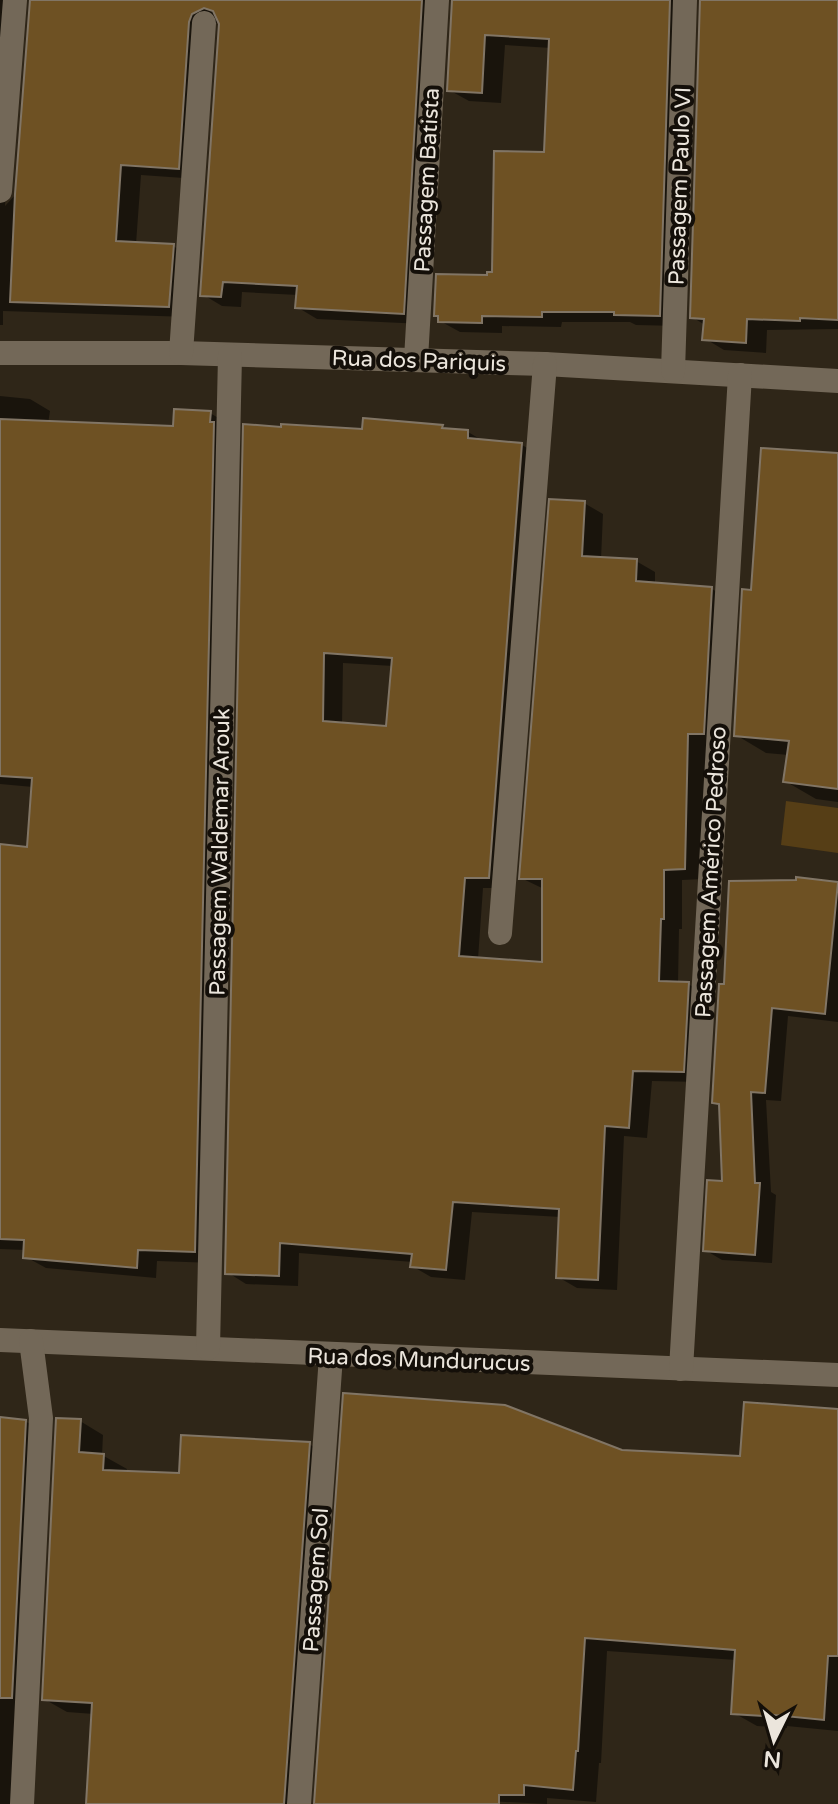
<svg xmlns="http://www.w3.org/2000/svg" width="838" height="1804" viewBox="0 0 838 1804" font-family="'Varela Round',sans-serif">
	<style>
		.green { fill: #563e16 }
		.shadow { fill: #0007; fill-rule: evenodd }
		.building { fill: #6e5123; stroke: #817565; stroke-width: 2; fill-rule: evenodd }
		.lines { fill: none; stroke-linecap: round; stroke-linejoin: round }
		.minor { stroke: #736858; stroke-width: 24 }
		.labels { text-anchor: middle; stroke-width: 8; stroke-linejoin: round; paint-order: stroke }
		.street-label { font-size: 22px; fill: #ebe5dc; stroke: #140f09 }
	</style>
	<rect width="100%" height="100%" fill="#2f2618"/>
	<!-- green -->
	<polygon class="green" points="786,801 838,808 838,853 781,845"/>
	<!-- shadow -->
	<g class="shadow">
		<polygon points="0,0 26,0 19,10 5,206 17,193 32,0 449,0 445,2 423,324 317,319 297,307 298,295 242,292 241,307 222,306 202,294 220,21 212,25 198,179 141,175 136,244 173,246 193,258 189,317 3,311 3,325 0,325"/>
		<polygon points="454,0 697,0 692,2 679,326 636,325 630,322 562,322 561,327 502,326 502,333 460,332 440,321 440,317 436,315 494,274 546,154 551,48 505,45 501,103 469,101 449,90"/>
		<polygon points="702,0 838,0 838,329 767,330 766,353 724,350 704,338 705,325 692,317"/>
		<polygon points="0,396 30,399 50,411 48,424 175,428 210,413 230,425 215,1263 157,1261 156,1278 46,1268 26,1257 26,1250 0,1249 0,846 29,849 33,787 0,784"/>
		<path d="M245,427l119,4 78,-4 6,3 20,2 17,10 37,3 19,11 -33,432h-25l-5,71 66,5v-75l-23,-11 63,-375 19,11 -2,45 35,2 19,11v13l57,4 19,11 -27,279 -22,1v49h-3l-1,55h10l19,11 -5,87 -50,-1 -5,57 -23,-2 -7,154 -40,-2 -19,-11 3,-60 -89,-5 -7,68 -34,-3 -19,-11 1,-4 -114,-9 -1,33 -52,-2 -19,-12zM343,663l50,3 -5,62 -46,-3z"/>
		<polygon points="838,455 838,802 816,799 785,781 789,755 766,753 736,735 753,592"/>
		<polygon points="798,880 838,884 838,1022 788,1016 781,1101 766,1100 771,1192 776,1195 772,1263 722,1260 705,1250 724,1183 722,1106 714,1102 726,986"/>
		<polygon points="838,1411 838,1731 787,1726 787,1728 757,1726 734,1713 736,1660 607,1651 601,1763 599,1763 596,1802 547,1798 547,1804 468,1800 468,1804 316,1804 622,1452 742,1458"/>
		<polygon points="0,1420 25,1421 48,1435 30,1804 0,1804"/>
		<polygon points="80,1421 103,1435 102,1455 127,1469 126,1473 181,1475 309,1444 332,1458 308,1804 88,1804 94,1714 67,1712 44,1699"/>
	</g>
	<!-- building -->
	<g class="building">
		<polygon points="30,0 422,0 404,314 295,308 297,286 223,282 221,297 200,296 219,24 213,11 204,8 192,14 189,22 179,169 121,165 116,241 174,244 169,307 10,302 15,194"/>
		<polygon points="452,0 670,0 660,316 614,315 614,312 542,312 542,317 482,316 482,323 438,322 438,316 434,316 436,274 487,275 487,272 492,272 494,151 544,152 549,39 485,35 482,93 447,91"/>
		<polygon points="700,0 838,0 838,320 800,318 800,321 747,319 746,343 702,340 704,319 690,318"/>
		<polygon points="174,409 211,411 210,422 214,422 195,1252 138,1250 137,1268 23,1258 24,1240 0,1239 0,844 27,847 32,778 0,776 0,419 173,426"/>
		<path d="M363,418l80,7 -1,3 26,2v8l54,5 -33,435h-24l-6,78 83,6v-83h-23l30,-380 36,2 -3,55 55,3 -1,22 76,6 -8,147h-16l-3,135 -21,1v49h-3l-2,62 30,1 -5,90 -51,-1 -4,57 -24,-2 -7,154 -42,-2 3,-69 -106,-7 -7,68 -36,-3 2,-13 -132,-11 -1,33 -54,-2 18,-850 38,3v-3l81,5zM324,653l68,5 -6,68 -63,-5z"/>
		<polygon points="761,448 838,453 838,789 783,782 789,741 734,736 742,589 751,590"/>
		<polygon points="796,877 838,882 825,1014 772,1008 765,1093 751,1092 755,1183 760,1183 755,1255 703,1251 707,1180 722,1181 719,1104 712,1103 719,984 724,984 729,881 796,880"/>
		<polygon points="343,1393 505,1405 622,1450 740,1456 744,1402 838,1409 838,1656 828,1656 824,1720 765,1714 765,1716 731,1714 735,1650 585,1638 578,1751 576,1751 573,1790 524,1785 524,1795 499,1795 499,1804 314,1804"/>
		<polygon points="0,1417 26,1420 12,1698 0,1698"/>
		<polygon points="56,1418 81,1419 79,1452 104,1454 103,1470 179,1473 181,1435 310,1442 284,1804 86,1804 92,1703 42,1700"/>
	</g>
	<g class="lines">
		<!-- minor -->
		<g class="minor">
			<polyline points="0,191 15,0"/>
			<polyline points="0,353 181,353 545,364 838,381"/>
			<polyline points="181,353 204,23"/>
			<polyline points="416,359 437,0"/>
			<polyline points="673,371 685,0"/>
			<polyline points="500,933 545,364"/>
			<polyline points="0,1340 838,1375"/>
			<polyline points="208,1348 230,356"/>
			<polyline points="681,1369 740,375"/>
			<polyline points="22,1804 41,1418 31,1341"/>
			<polyline points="299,1804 331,1356"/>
		</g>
	</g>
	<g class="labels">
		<!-- street labels -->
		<g class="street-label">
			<text transform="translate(426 180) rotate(-87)" y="8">Passagem Batista</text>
			<text transform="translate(679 186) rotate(-88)" y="8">Passagem Paulo VI</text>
			<text transform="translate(419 360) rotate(2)" y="8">Rua dos Pariquis</text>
			<text transform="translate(219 852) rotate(-89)" y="8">Passagem Waldemar Arouk</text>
			<text transform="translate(710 872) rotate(-87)" y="8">Passagem Américo Pedroso</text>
			<text transform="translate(419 1359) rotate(2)" y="8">Rua dos Mundurucus</text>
			<text transform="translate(315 1580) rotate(-86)" y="8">Passagem Sol</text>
		</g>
	</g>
	<!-- north arrow -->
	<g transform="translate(774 1740) rotate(185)" stroke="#140f09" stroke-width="6" paint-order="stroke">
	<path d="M0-6L14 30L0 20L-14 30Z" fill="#ebe5dc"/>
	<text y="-12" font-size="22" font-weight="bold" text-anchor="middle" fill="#ebe5dc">N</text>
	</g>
</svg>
